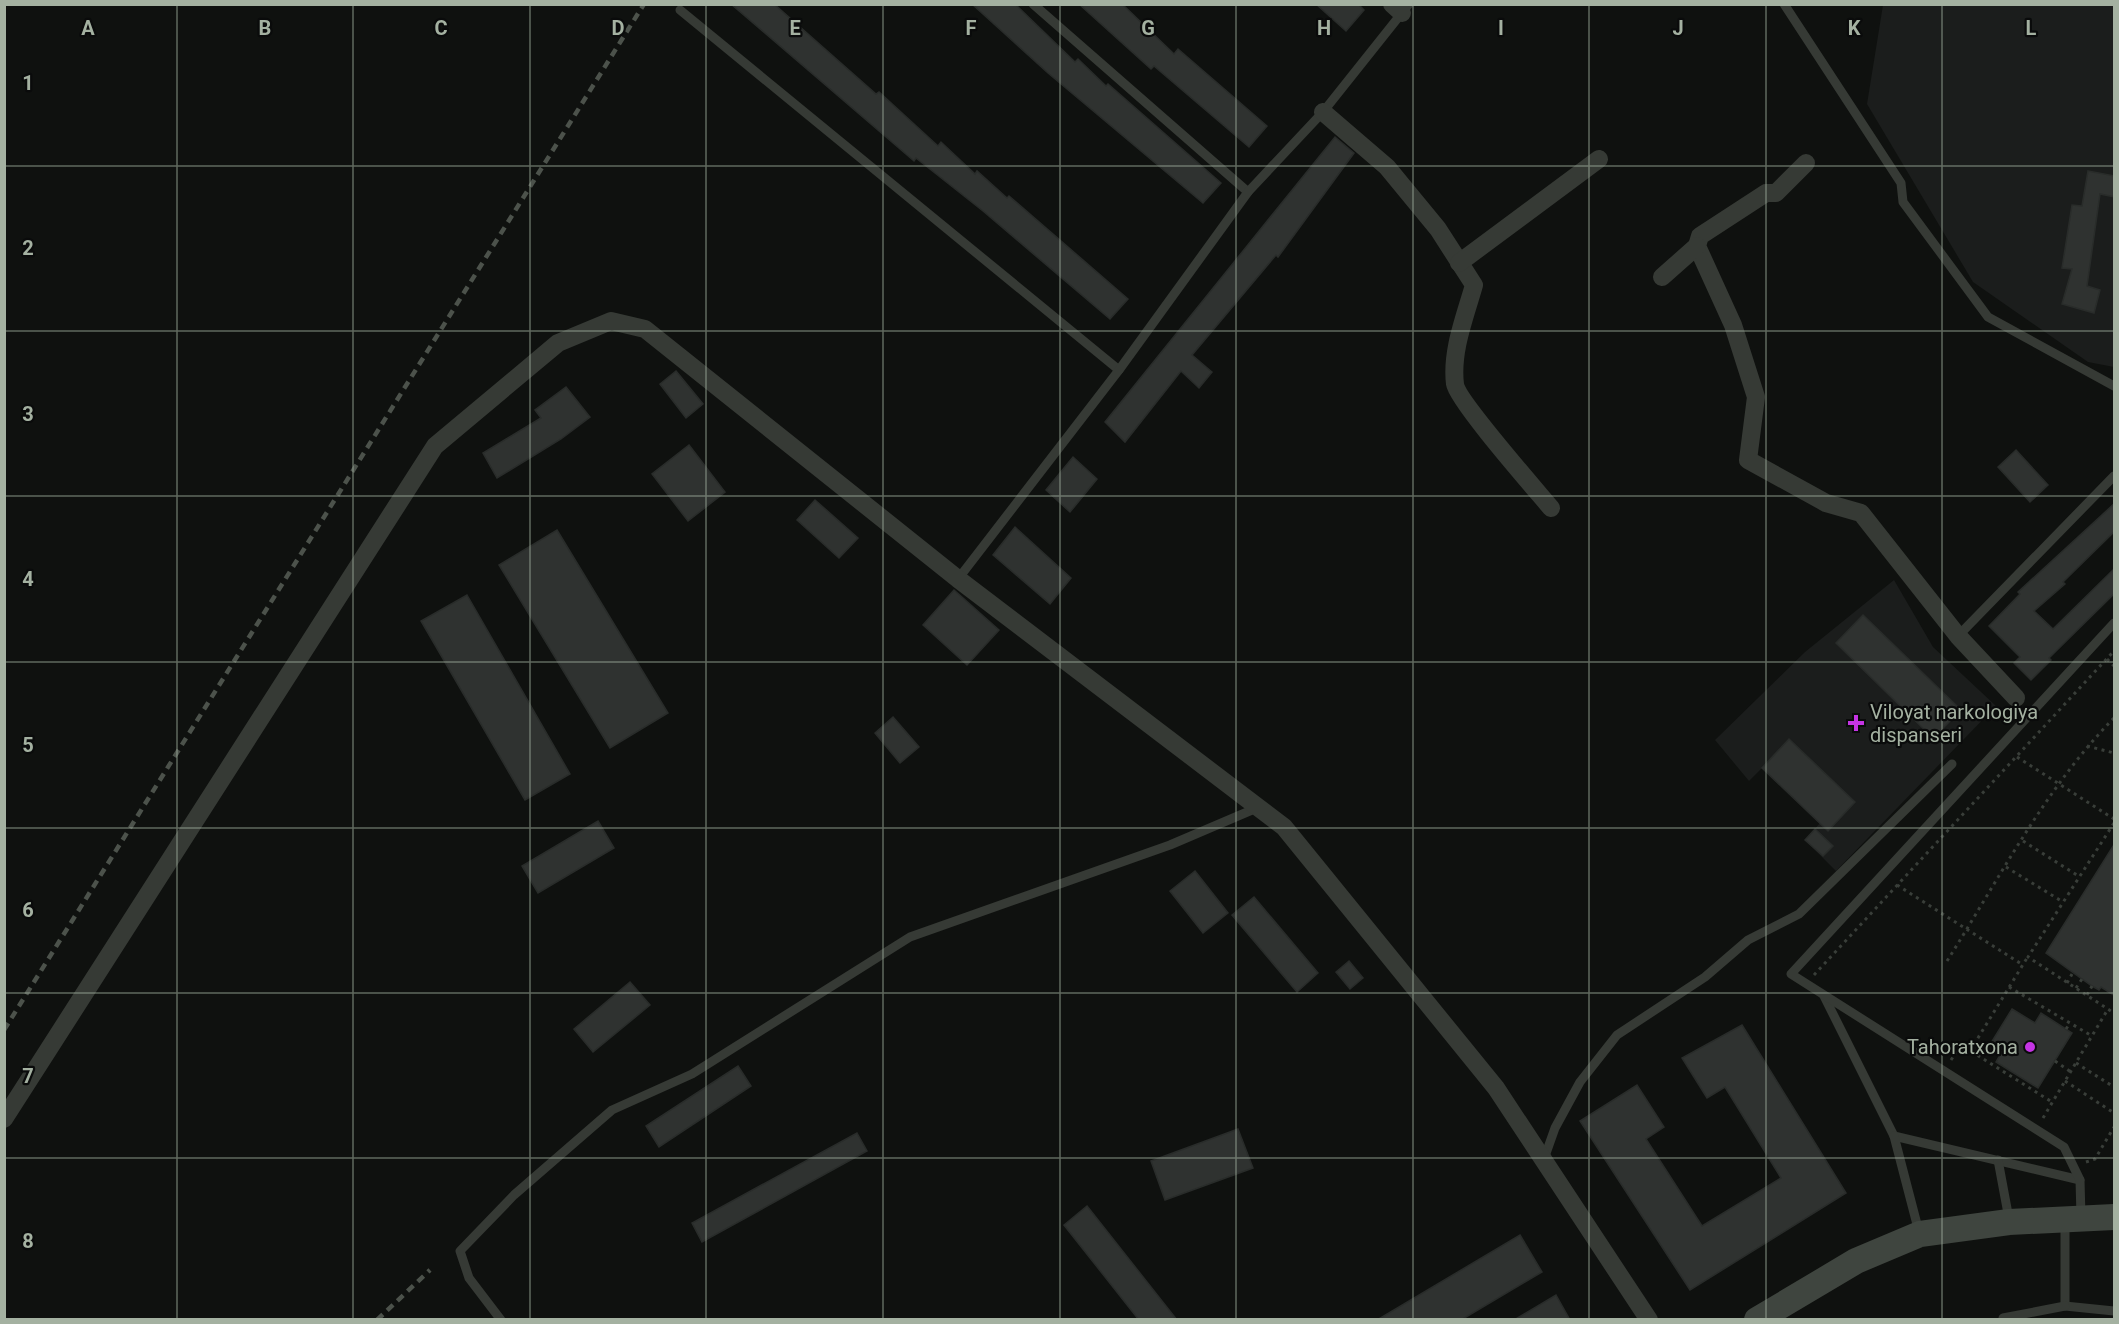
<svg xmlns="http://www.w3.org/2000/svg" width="2119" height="1324" viewBox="0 0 2119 1324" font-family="Roboto,sans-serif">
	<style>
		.built { fill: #1b1d1c }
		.building { fill: #2f3230; stroke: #292c2a; stroke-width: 1.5 }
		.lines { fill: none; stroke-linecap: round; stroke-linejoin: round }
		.path { stroke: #393e39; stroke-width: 3; stroke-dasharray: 3 4.5; stroke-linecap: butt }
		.lane { stroke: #363a35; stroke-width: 9 }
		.street { stroke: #363a35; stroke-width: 18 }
		.secondary { stroke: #3f453f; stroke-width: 26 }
		.rail { stroke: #4c524b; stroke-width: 4.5; stroke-dasharray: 8 6; stroke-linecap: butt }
		.grid { fill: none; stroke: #a4b1a1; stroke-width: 1.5; stroke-opacity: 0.55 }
		.poi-dot { fill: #c534e4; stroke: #0a0b0b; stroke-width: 2 }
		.labels { text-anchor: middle; stroke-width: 4.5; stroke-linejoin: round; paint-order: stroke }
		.poi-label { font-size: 20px; fill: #a4b1a1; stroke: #0a0b0b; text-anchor: start }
		.grid-label { font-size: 20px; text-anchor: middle; font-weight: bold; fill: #a4b1a1; stroke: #0a0b0b; stroke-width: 4.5; stroke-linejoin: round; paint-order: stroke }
	</style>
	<rect width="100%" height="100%" fill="#0f110f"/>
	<!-- built -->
	<g class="built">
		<polygon points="1883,5 2114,5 2114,367 2088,362 1973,282 1867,104"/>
		<polygon points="1894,580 1933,647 1996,706 1836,871 1805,840 1820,823 1762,768 1749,781 1715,740 1805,652"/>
	</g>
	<!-- building -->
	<g class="building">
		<polygon points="731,4 774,4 876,94 879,92 938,146 941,142 975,174 977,171 1007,198 1009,196 1128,299 1110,319 983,211 916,158 914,161"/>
		<polygon points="972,4 1015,4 1075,62 1078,59 1106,86 1108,84 1221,183 1203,203 1048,73"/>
		<polygon points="1079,4 1122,4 1174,54 1178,49 1267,126 1249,147 1154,66 1151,69"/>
		<polygon points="1316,4 1358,4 1364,10 1346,31"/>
		<polygon points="1335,137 1354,153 1278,257 1276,255 1192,355 1212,372 1199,388 1181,371 1125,442 1105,422"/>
		<polygon points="2088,171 2115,176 2115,197 2100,194 2087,286 2100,290 2094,313 2062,304 2072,269 2062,268 2072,205 2082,206"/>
		<polygon points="676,371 703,404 686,418 660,384"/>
		<polygon points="566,387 590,417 561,439 497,478 483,453 541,418 535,410"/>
		<polygon points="689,445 725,492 688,521 652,474"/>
		<polygon points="2016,450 2048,485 2030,502 1998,467"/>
		<polygon points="1073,457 1097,479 1070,512 1046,490"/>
		<polygon points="815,500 858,538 839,558 797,520"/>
		<polygon points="2115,503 2115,531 2063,582 2065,584 2034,611 2053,629 2115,568 2115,593 2049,658 2051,660 2031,680 2014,663 2020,657 1989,626 2020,594 2018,592"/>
		<polygon points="1015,527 1071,578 1050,604 993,555"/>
		<polygon points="557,530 668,713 610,748 499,565"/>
		<polygon points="954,590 999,630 967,665 923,625"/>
		<polygon points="467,595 570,774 525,800 421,621"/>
		<polygon points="1863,615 1961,710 1933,738 1836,643"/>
		<polygon points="893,717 919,747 900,763 875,733"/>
		<polygon points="1789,739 1855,802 1828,831 1762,768"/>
		<polygon points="598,821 614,848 538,893 522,866"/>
		<polygon points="1815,829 1833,846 1823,856 1805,840"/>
		<polygon points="2115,843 2115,996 2101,987 2099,990 2092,986 2046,953"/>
		<polygon points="1195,871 1228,913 1203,933 1170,891"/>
		<polygon points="1254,897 1318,973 1297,992 1232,915"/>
		<polygon points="1349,961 1363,978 1350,989 1336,972"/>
		<polygon points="630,982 650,1005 593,1052 574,1029"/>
		<polygon points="2012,1009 2035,1023 2041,1013 2072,1033 2038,1088 1996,1062 2003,1050 1991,1043"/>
		<polygon points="1742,1025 1846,1193 1690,1290 1580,1121 1637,1085 1664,1127 1646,1139 1702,1226 1781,1178 1725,1087 1707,1098 1682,1058"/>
		<polygon points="738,1066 751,1086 659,1147 646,1126"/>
		<polygon points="1238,1129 1253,1168 1165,1200 1151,1161"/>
		<polygon points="857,1133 867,1151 702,1242 692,1223"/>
		<polygon points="1087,1206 1177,1320 1139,1320 1064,1225"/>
		<polygon points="1520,1235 1542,1272 1461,1320 1377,1320"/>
		<polygon points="1556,1295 1570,1320 1514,1320"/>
	</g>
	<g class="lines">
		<!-- path -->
		<g class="path">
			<polyline points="2107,659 2114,666"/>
			<polyline points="2087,746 2114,753"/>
			<polyline points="2017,757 2114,819"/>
			<polyline points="2114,823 2028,957 2114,1013"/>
			<polyline points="2023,841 2080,877"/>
			<polyline points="2006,867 2063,902"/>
			<polyline points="1897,885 2023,965"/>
			<path d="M1947,961c52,-82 99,-174 167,-243"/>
			<polyline points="1814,975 2114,651"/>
			<polyline points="2067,983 2072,974"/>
			<polyline points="2009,987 2092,1036"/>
			<polyline points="2076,988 2082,979"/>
			<polyline points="2087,995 2092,986"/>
			<polyline points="2066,1029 2070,1023"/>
			<polyline points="1970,1051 2027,958"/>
			<polyline points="1951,1060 1961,1045 2052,1102"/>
			<polyline points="2055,1061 2071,1072"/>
			<polyline points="2076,1063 2114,1087"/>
			<polyline points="2065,1081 2114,1113"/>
			<polyline points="2043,1118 2108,1009"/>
			<polyline points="2086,1162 2095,1159 2114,1127"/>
		</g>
		<!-- lane -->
		<g class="lane">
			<polyline points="1033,4 1248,192"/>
			<polyline points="1784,4 1901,183 1903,202 1988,317 2114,386"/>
			<polyline points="680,10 1119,370"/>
			<polyline points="958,579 1119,370 1248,192 1323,112 1409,4"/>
			<polyline points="1958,636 2114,476"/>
			<polyline points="1824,996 1894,1136 2080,1180"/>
			<polyline points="1894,1136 1919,1232"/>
			<polyline points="1544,1159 1555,1128 1580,1082 1617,1035 1705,977 1748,940 1799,914 1952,764"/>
			<polyline points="1998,1160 2009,1219"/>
			<polyline points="2081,1217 2080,1180 2064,1147 1791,974 2114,623"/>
			<polyline points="2065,1220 2065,1306 2114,1311"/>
			<polyline points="2003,1318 2065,1306"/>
			<polyline points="501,1320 469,1278 460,1251 514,1195 612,1110 692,1074 910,937 1170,845 1259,807"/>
		</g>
		<!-- street -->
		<g class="street">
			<polyline points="1392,4 1402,13"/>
			<path d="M1323,112l64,55 51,62 36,56c-9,32 -23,66 -19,99 2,16 81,106 96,124"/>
			<polyline points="1806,163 1776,193 1766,193 1700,236 1697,246 1733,325 1756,397 1748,460 1826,503 1861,513 1958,636 2016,698"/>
			<polyline points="1459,263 1599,159"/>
			<polyline points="1662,277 1697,246"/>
			<polyline points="4,1119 435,446 558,343 611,321 645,329 958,579 1284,827 1496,1088 1649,1320"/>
		</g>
		<!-- secondary -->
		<polyline class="secondary" points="1757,1320 1856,1261 1920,1234 2009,1222 2114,1217"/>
		<!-- rail -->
		<g class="rail">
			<polyline points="4,1030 644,4"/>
			<polyline points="377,1320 430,1270"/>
		</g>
	</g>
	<!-- grid -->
	<path class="grid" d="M177,4v1316M353,4v1316M530,4v1316M706,4v1316M883,4v1316M1060,4v1316M1236,4v1316M1413,4v1316M1589,4v1316M1766,4v1316M1942,4v1316M4,166h2110M4,331h2110M4,496h2110M4,662h2110M4,828h2110M4,993h2110M4,1158h2110"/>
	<!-- markers -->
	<g class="poi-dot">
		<path d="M1853 714h6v6h6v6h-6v6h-6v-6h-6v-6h6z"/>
		<circle cx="2030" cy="1047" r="6"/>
	</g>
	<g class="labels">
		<!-- poi labels -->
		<g class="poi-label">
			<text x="1870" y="719">Viloyat narkologiya<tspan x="1870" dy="23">dispanseri</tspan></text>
			<text x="2018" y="1054" text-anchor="end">Tahoratxona</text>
		</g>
	</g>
	<g class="grid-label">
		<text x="88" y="35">A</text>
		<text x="265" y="35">B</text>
		<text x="441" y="35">C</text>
		<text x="618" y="35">D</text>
		<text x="795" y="35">E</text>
		<text x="971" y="35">F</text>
		<text x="1148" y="35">G</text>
		<text x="1324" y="35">H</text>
		<text x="1501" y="35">I</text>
		<text x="1678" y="35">J</text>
		<text x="1854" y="35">K</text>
		<text x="2031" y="35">L</text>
		<text x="28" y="90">1</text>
		<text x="28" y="255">2</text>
		<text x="28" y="421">3</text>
		<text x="28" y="586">4</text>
		<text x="28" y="752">5</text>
		<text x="28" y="917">6</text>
		<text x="28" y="1083">7</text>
		<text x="28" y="1248">8</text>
	</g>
	<!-- border -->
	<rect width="2119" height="1324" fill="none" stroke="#a4b1a1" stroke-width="12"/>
</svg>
